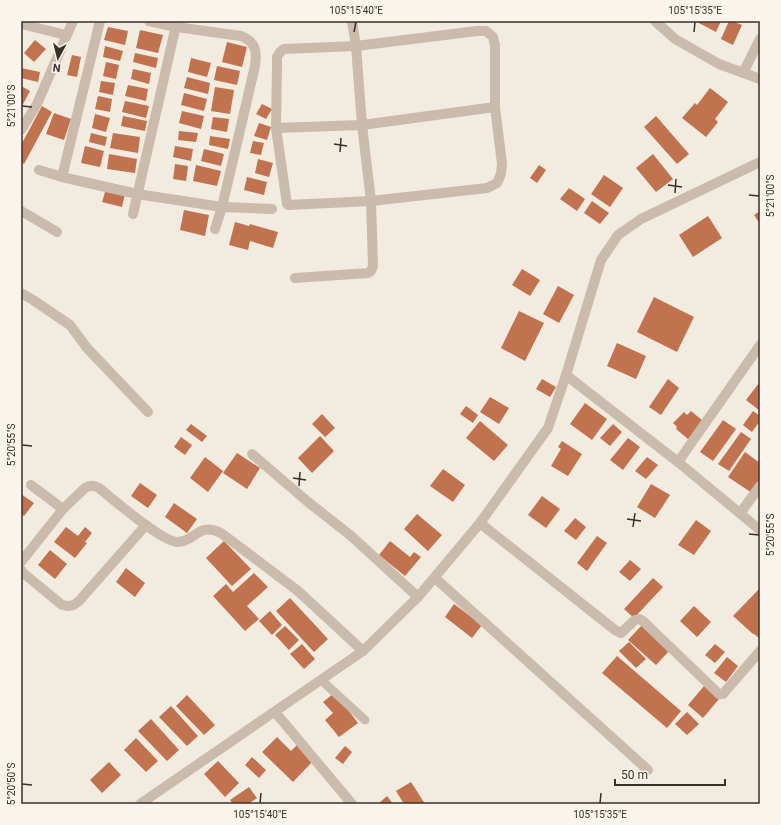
<svg xmlns="http://www.w3.org/2000/svg" width="781" height="825" viewBox="0 0 781 825" font-family="Roboto,sans-serif">
	<style>
		.building { fill: #c1724f }
		.lines { fill: none; stroke-linecap: round; stroke-linejoin: round }
		.service { stroke: #cabbac; stroke-width: 9 }
		.minor { stroke: #cabbac; stroke-width: 10 }
		.tertiary { stroke: #cabbac; stroke-width: 10 }
		.ticks { fill: none; stroke: #38302a; stroke-width: 1.5 }
		.neatline { fill: none; stroke: #38302a; stroke-width: 1.5 }
		.ticks-label { font-size: 10px; text-anchor: middle; fill: #38302a }
	</style>
	<rect width="100%" height="100%" fill="#f2ebe0"/>
	<!-- building -->
	<g class="building">
		<polygon points="695,21 721,21 716,32"/>
		<polygon points="729,21 732,21 742,25 733,45 721,39"/>
		<polygon points="108,27 128,31 125,45 104,40"/>
		<polygon points="140,30 163,35 158,53 136,48"/>
		<polygon points="35,40 46,49 34,62 24,53"/>
		<polygon points="227,42 247,47 242,67 222,62"/>
		<polygon points="105,46 123,51 120,61 103,57"/>
		<polygon points="135,53 158,58 156,68 133,62"/>
		<polygon points="72,55 81,57 77,77 67,75"/>
		<polygon points="191,58 211,63 207,77 188,72"/>
		<polygon points="106,62 119,65 116,79 103,76"/>
		<polygon points="217,66 240,71 237,85 214,80"/>
		<polygon points="21,68 40,72 38,82 21,78"/>
		<polygon points="133,69 151,73 149,84 131,79"/>
		<polygon points="187,77 210,83 208,94 184,88"/>
		<polygon points="101,81 115,83 113,95 99,92"/>
		<polygon points="128,85 148,89 146,101 125,96"/>
		<polygon points="21,86 30,91 22,106 21,106"/>
		<polygon points="215,87 234,90 230,114 211,111"/>
		<polygon points="710,88 728,102 715,119 718,122 706,137 682,118 695,103 697,105"/>
		<polygon points="184,93 207,99 204,111 181,105"/>
		<polygon points="98,96 112,99 110,112 95,109"/>
		<polygon points="125,101 149,106 146,118 122,112"/>
		<polygon points="262,104 272,109 266,119 256,114"/>
		<polygon points="42,106 52,112 24,164 21,162 21,145"/>
		<polygon points="182,111 204,116 201,129 179,123"/>
		<polygon points="54,113 71,119 64,140 46,134"/>
		<polygon points="95,114 110,118 106,132 92,128"/>
		<polygon points="123,116 147,121 145,131 121,126"/>
		<polygon points="656,116 689,154 677,164 644,127"/>
		<polygon points="213,117 229,119 227,132 211,129"/>
		<polygon points="259,123 271,127 267,140 254,136"/>
		<polygon points="179,131 198,133 196,142 178,140"/>
		<polygon points="91,133 107,137 105,146 89,142"/>
		<polygon points="113,133 140,137 138,153 110,148"/>
		<polygon points="210,136 230,139 228,149 209,145"/>
		<polygon points="253,141 264,143 261,155 250,153"/>
		<polygon points="85,146 104,151 100,167 81,163"/>
		<polygon points="175,146 193,149 191,161 173,157"/>
		<polygon points="204,149 224,154 221,166 201,161"/>
		<polygon points="109,154 137,159 135,173 107,169"/>
		<polygon points="653,154 673,179 656,192 636,168"/>
		<polygon points="258,159 273,163 269,177 255,173"/>
		<polygon points="175,164 188,166 186,181 173,179"/>
		<polygon points="196,165 221,171 217,186 193,181"/>
		<polygon points="539,165 546,170 537,183 530,178"/>
		<polygon points="604,175 623,188 610,207 591,194"/>
		<polygon points="247,177 267,182 264,195 244,190"/>
		<polygon points="569,188 585,199 577,211 560,199"/>
		<polygon points="106,189 125,194 122,207 102,202"/>
		<polygon points="592,201 609,213 600,224 584,213"/>
		<polygon points="184,210 209,215 205,236 180,230"/>
		<polygon points="760,211 760,224 754,215"/>
		<polygon points="708,216 722,238 693,257 679,235"/>
		<polygon points="235,222 249,226 250,224 278,232 273,248 250,241 248,250 229,245"/>
		<polygon points="522,269 540,280 530,296 512,285"/>
		<polygon points="558,286 574,295 559,323 543,314"/>
		<polygon points="654,297 694,317 677,352 637,332"/>
		<polygon points="519,311 544,323 525,361 501,348"/>
		<polygon points="617,343 646,356 636,379 607,366"/>
		<polygon points="542,379 556,387 550,397 536,389"/>
		<polygon points="668,379 679,388 661,415 649,407"/>
		<polygon points="759,383 760,383 760,411 746,400"/>
		<polygon points="490,397 509,408 499,424 480,412"/>
		<polygon points="585,403 607,419 592,440 570,424"/>
		<polygon points="466,406 478,415 473,423 460,414"/>
		<polygon points="691,411 703,421 688,439 676,429 677,427 673,423 684,412 687,415"/>
		<polygon points="753,411 760,416 760,421 752,432 743,425"/>
		<polygon points="322,414 335,428 325,437 312,424"/>
		<polygon points="723,420 736,429 713,461 700,452"/>
		<polygon points="480,421 508,445 494,461 466,438"/>
		<polygon points="191,424 207,436 202,442 186,430"/>
		<polygon points="613,424 622,432 610,446 600,438"/>
		<polygon points="741,432 751,439 729,471 718,464"/>
		<polygon points="320,436 334,451 312,473 298,458"/>
		<polygon points="181,437 192,445 185,455 174,447"/>
		<polygon points="628,438 640,447 623,470 610,460"/>
		<polygon points="562,441 582,454 568,476 551,466 561,449 558,447"/>
		<polygon points="745,452 760,463 760,481 752,493 728,477"/>
		<polygon points="237,453 260,468 247,489 223,473"/>
		<polygon points="205,457 223,471 208,492 190,478"/>
		<polygon points="647,457 658,465 646,479 635,471"/>
		<polygon points="443,469 465,485 453,502 430,486"/>
		<polygon points="140,483 157,495 148,508 131,496"/>
		<polygon points="651,484 670,495 655,518 637,507"/>
		<polygon points="21,494 34,503 24,516 21,514"/>
		<polygon points="542,496 560,509 546,528 528,515"/>
		<polygon points="174,503 197,519 187,533 165,517"/>
		<polygon points="417,514 442,535 428,551 404,529"/>
		<polygon points="575,518 586,527 576,540 564,531"/>
		<polygon points="696,520 711,531 694,555 678,545"/>
		<polygon points="66,527 78,536 85,527 92,533 85,542 87,543 75,558 54,542"/>
		<polygon points="597,536 607,543 587,571 577,563"/>
		<polygon points="224,541 251,569 232,586 206,558"/>
		<polygon points="390,541 410,557 414,552 421,557 405,576 379,555"/>
		<polygon points="50,550 67,564 55,579 38,565"/>
		<polygon points="630,560 641,569 630,581 619,572"/>
		<polygon points="126,568 145,583 135,597 116,582"/>
		<polygon points="254,573 268,587 247,606 259,619 245,631 213,596 226,584 233,592"/>
		<polygon points="653,578 663,587 634,618 624,609"/>
		<polygon points="760,588 760,639 754,634 753,634 733,616"/>
		<polygon points="290,598 328,639 314,652 276,611"/>
		<polygon points="454,604 482,625 472,638 445,617"/>
		<polygon points="694,606 711,622 697,637 680,621"/>
		<polygon points="270,611 282,625 272,635 259,621"/>
		<polygon points="643,624 670,650 656,665 628,640"/>
		<polygon points="285,626 299,640 289,650 275,635"/>
		<polygon points="629,642 646,659 636,668 619,651"/>
		<polygon points="302,644 315,659 304,669 290,654"/>
		<polygon points="715,644 725,652 715,663 705,655"/>
		<polygon points="617,656 681,711 667,728 602,673"/>
		<polygon points="727,657 738,666 726,682 714,673"/>
		<polygon points="704,686 719,699 703,718 688,705"/>
		<polygon points="333,694 348,710 358,723 339,737 325,720 333,713 323,702"/>
		<polygon points="187,695 215,725 204,735 176,706"/>
		<polygon points="171,706 198,736 187,746 159,717"/>
		<polygon points="687,712 699,724 687,735 675,724"/>
		<polygon points="151,719 179,750 167,761 138,731"/>
		<polygon points="277,737 291,751 298,744 314,760 293,782 262,752"/>
		<polygon points="136,738 158,761 146,772 124,750"/>
		<polygon points="345,746 352,752 343,764 335,758"/>
		<polygon points="252,757 266,770 259,778 245,765"/>
		<polygon points="218,761 239,783 225,797 204,774"/>
		<polygon points="109,762 121,775 102,793 90,780"/>
		<polygon points="411,782 425,804 404,804 396,791"/>
		<polygon points="249,787 257,798 248,804 233,804 230,800"/>
		<polygon points="387,796 393,804 378,804"/>
	</g>
	<g class="lines">
		<!-- service -->
		<polyline class="service" points="321,680 365,720"/>
		<!-- minor -->
		<g class="minor">
			<path d="M149,21l27,6 65,9c15,6 16,15 14,30l-33,141 -7,22"/>
			<polyline points="21,24 66,35"/>
			<polygon points="477,31 486,31 493,37 495,45 495,107 502,164 501,174 497,183 487,188 371,201 288,205 287,204 276,128 277,65 277,57 280,52 284,49 356,46"/>
			<polyline points="743,73 760,39"/>
			<polyline points="276,128 362,125 495,107"/>
			<polyline points="21,130 37,104 73,21"/>
			<polyline points="39,170 62,177 137,194 222,207 272,209"/>
			<polyline points="62,177 100,21"/>
			<polyline points="21,211 30,216 57,232"/>
			<polyline points="133,214 177,21"/>
			<polyline points="295,278 368,273 371,271 373,266 371,201 362,125 356,46 352,21"/>
			<polyline points="21,293 33,300 70,325 87,348 148,412"/>
			<polyline points="566,375 678,462 760,530"/>
			<polyline points="252,454 308,502 350,535 418,597"/>
			<polyline points="678,462 760,345"/>
			<path d="M31,485l32,24 22,-21c5,-3 9,-3 14,0 14,11 64,55 79,54 18,-1 20,-20 43,-9l77,58 65,60"/>
			<polyline points="741,512 760,486"/>
			<polyline points="480,523 615,630 621,633 635,620 639,619 643,621 719,694 723,694 760,651"/>
			<polyline points="21,562 63,509"/>
			<path d="M21,570l1,2 40,33c8,2 11,1 17,-4l67,-76"/>
			<polyline points="435,578 648,770"/>
			<polyline points="275,712 352,804"/>
			<polyline points="140,804 363,651 418,597 480,523 548,428 566,375 601,260 618,235 641,219 760,162"/>
		</g>
		<!-- tertiary -->
		<polyline class="tertiary" points="655,21 675,39 719,64 760,79"/>
	</g>
	<!-- ticks -->
	<path class="ticks" d="M354,32l2,-10M694,32l1,-10M22,106l10,1M334,144l13,2M340,152l1,-14M668,185l14,2M675,193l1,-14M749,195l10,1M22,445l10,1M293,478l13,2M299,486l1,-14M627,519l14,2M633,527l2,-14M749,534l10,1M22,784l10,1M260,803l1,-10M600,803l1,-10"/>
	<!-- border -->
	<rect width="781" height="825" fill="none" stroke="#faf4ec" stroke-width="44"/>
	<!-- north arrow -->
	<g transform="translate(58 58) rotate(187)" stroke="#faf4ec" stroke-width="3" paint-order="stroke">
	<path d="M0-3L7 15L0 10L-7 15Z" fill="#38302a"/>
	<text y="-6" font-size="11" font-weight="bold" text-anchor="middle" fill="#38302a">N</text>
	</g>
	<!-- scale -->
	<path d="M615 779v6h110v-6" fill="none" stroke="#38302a" stroke-width="2"/>
	<text x="621" y="779" font-size="12" fill="#38302a" stroke="#faf4ec" stroke-width="3" paint-order="stroke">50 m</text>
	<rect x="22" y="22" width="737" height="781" class="neatline"/>
	<g class="ticks-label">
		<text x="356" y="14">105°15'40"E</text>
		<text x="695" y="14">105°15'35"E</text>
		<text transform="translate(11 106) rotate(-90)" y="4">5°21'00"S</text>
		<text transform="translate(770 196) rotate(-90)" y="4">5°21'00"S</text>
		<text transform="translate(11 445) rotate(-90)" y="4">5°20'55"S</text>
		<text transform="translate(770 535) rotate(-90)" y="4">5°20'55"S</text>
		<text transform="translate(11 784) rotate(-90)" y="4">5°20'50"S</text>
		<text x="260" y="818">105°15'40"E</text>
		<text x="600" y="818">105°15'35"E</text>
	</g>
</svg>
